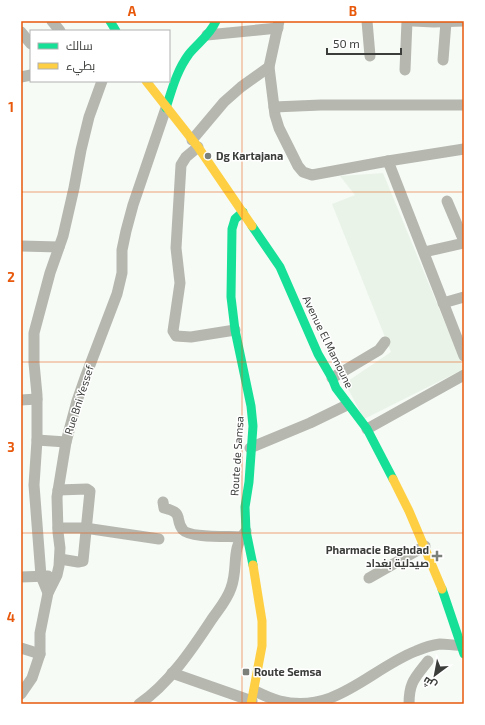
<svg xmlns="http://www.w3.org/2000/svg" width="485" height="725" viewBox="0 0 485 725" font-family="'Exo 2',Cairo,sans-serif">
	<style>
		.built { fill: #e9f3e7 }
		.lines { fill: none; stroke-linecap: round; stroke-linejoin: round }
		.street { stroke: #b6b7af; stroke-width: 11 }
		.fast { stroke: #16e098; stroke-width: 9 }
		.slow { stroke: #ffcf43; stroke-width: 9 }
		.grid { fill: none; stroke: #e8590c; stroke-width: 1; stroke-opacity: 0.55 }
		.poi-dot { fill: #7c807b; stroke: #fff; stroke-width: 1.5 }
		.labels { text-anchor: middle; stroke-width: 3; stroke-linejoin: round; paint-order: stroke }
		.poi-label { font-size: 11px; font-weight: bold; fill: #3a3d39; stroke: #fff; text-anchor: start }
		.street-label { font-size: 11px; fill: #3a3d39; stroke: #fff }
		.neatline { fill: none; stroke: #e8590c; stroke-width: 1.5 }
		.grid-label { font-size: 13px; text-anchor: middle; font-weight: bold; fill: #e8590c }
	</style>
	<rect width="100%" height="100%" fill="#f6fbf6"/>
	<!-- built -->
	<polygon class="built" points="383,173 464,369 364,419 345,383 391,352 332,204 355,195 340,176"/>
	<g class="lines">
		<!-- street -->
		<g class="street">
			<polyline points="52,21 60,31"/>
			<polyline points="279,21 269,67 275,115 279,128 298,166 303,172 312,175 388,161 464,356"/>
			<polyline points="367,21 370,56"/>
			<polyline points="413,21 434,22 464,21"/>
			<polyline points="21,32 31,44"/>
			<polyline points="207,35 278,28"/>
			<polyline points="443,60 446,22"/>
			<polyline points="405,70 407,21"/>
			<polyline points="21,77 31,75"/>
			<polyline points="274,107 321,105 464,105"/>
			<polyline points="192,140 224,102 241,87 269,67"/>
			<polyline points="198,147 186,157 181,165 176,248 180,283 173,331 176,336 191,337 235,330"/>
			<polyline points="388,161 464,149"/>
			<polyline points="447,201 464,241"/>
			<polyline points="21,246 59,247"/>
			<polyline points="424,252 464,243"/>
			<polyline points="443,303 464,297"/>
			<polyline points="332,378 379,350 385,342"/>
			<polyline points="21,400 37,399"/>
			<polyline points="367,429 464,375"/>
			<polyline points="37,440 66,442"/>
			<polyline points="250,448 310,423 347,405"/>
			<polyline points="58,490 87,489 90,491 83,561 78,562 60,559"/>
			<path d="M163,502l1,6c21,5 10,11 19,22 7,8 47,6 58,7"/>
			<polyline points="58,528 85,528 159,539"/>
			<polyline points="21,577 48,576"/>
			<polyline points="369,578 425,546"/>
			<polyline points="48,593 41,576 34,485 37,440 37,395 34,363 34,333 50,273 63,236 74,188 81,150 89,117 102,81"/>
			<polyline points="21,648 40,654"/>
			<polyline points="172,673 252,701"/>
			<path d="M255,691c8,4 16,8 25,10 55,14 90,-32 136,-50 7,-3 16,-6 24,-7 8,0 16,2 24,1"/>
			<polyline points="21,694 32,678 40,654 40,633 48,593 57,575 59,566 60,548 58,532 57,497 66,442 77,401 85,378 117,294 122,273 122,250 126,231 133,205 166,108"/>
			<path d="M139,704c29,-19 54,-56 73,-85 7,-10 15,-19 19,-31 8,-22 -1,-38 15,-57"/>
			<path d="M409,704c0,-22 6,-26 19,-43"/>
		</g>
		<!-- fast -->
		<g class="fast">
			<polyline points="110,21 116,31"/>
			<path d="M166,108c6,-19 11,-38 23,-54 9,-11 21,-19 27,-33"/>
			<polyline points="243,212 235,219 232,229 231,297 235,330 251,406 253,426 249,482 245,507 246,531 253,565"/>
			<polyline points="252,226 280,267 318,354 332,378 336,388 367,429 393,479"/>
			<polyline points="442,589 464,654"/>
		</g>
		<!-- slow -->
		<g class="slow">
			<polyline points="146,81 198,147 252,226"/>
			<polyline points="393,479 409,511 442,589"/>
			<polyline points="251,704 262,646 262,621 253,565"/>
		</g>
	</g>
	<!-- grid -->
	<path class="grid" d="M242,21v683M21,192h443M21,362h443M21,533h443"/>
	<!-- markers -->
	<g class="poi-dot">
		<circle cx="208" cy="156" r="4"/>
		<path d="M435 550h4v4h4v4h-4v4h-4v-4h-4v-4h4z"/>
		<rect x="242" y="668" width="8" height="8" rx="2"/>
	</g>
	<g class="labels">
		<!-- poi labels -->
		<g class="poi-label">
			<text x="216" y="160">Dg Kartajana</text>
			<text x="429" y="554" text-anchor="end">Pharmacie Baghdad<tspan x="429" dy="13">صيدلية بغداد</tspan></text>
			<text x="254" y="676">Route Semsa</text>
		</g>
		<!-- street labels -->
		<g class="street-label">
			<text transform="translate(328 342) rotate(64)" y="4">Avenue El Mamoune</text>
			<text transform="translate(79 400) rotate(-72)" y="4">Rue Bni Yessef</text>
			<text transform="translate(237 456) rotate(-86)" y="4">Route de Samsa</text>
		</g>
	</g>
	<!-- border -->
	<rect width="485" height="725" fill="none" stroke="#ffffff" stroke-width="44"/>
	<!-- legend -->
	<rect x="30" y="30" width="140" height="52" fill="#ffffff" stroke="#b0b1b0"/>
	<rect x="38" y="43" width="20" height="6" fill="#16e098" stroke="#b0b1b0"/>
	<text x="66" y="50" font-size="12" fill="#3a3d39">سالك</text>
	<rect x="38" y="63" width="20" height="6" fill="#ffcf43" stroke="#b0b1b0"/>
	<text x="66" y="70" font-size="12" fill="#3a3d39">بطيء</text>
	<!-- north arrow -->
	<g transform="translate(435 675) rotate(212)" stroke="#ffffff" stroke-width="3" paint-order="stroke">
	<path d="M0-3L7 15L0 10L-7 15Z" fill="#3a3d39"/>
	<text y="-6" font-size="11" font-weight="bold" text-anchor="middle" fill="#3a3d39">ش</text>
	</g>
	<!-- scale -->
	<path d="M327 48v6h74v-6" fill="none" stroke="#3a3d39" stroke-width="2"/>
	<text x="333" y="48" font-size="12" fill="#3a3d39" stroke="#ffffff" stroke-width="3" paint-order="stroke">50 m</text>
	<rect x="22" y="22" width="441" height="681" class="neatline"/>
	<g class="grid-label">
		<text x="132" y="16">A</text>
		<text x="353" y="16">B</text>
		<text x="11" y="112">1</text>
		<text x="11" y="282">2</text>
		<text x="11" y="452">3</text>
		<text x="11" y="622">4</text>
	</g>
</svg>
